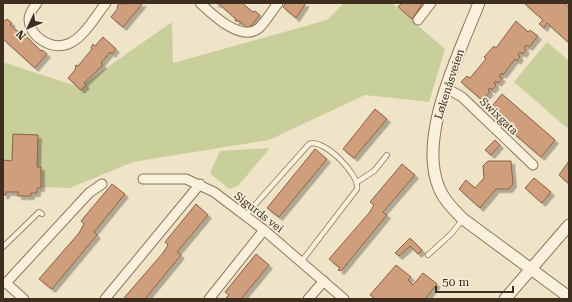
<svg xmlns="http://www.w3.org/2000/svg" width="572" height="302" viewBox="0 0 572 302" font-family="'Roboto Serif',serif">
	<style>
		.green { fill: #c9cf9b }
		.building { fill: #cf9f7d; stroke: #8d5f41; filter: url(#shadow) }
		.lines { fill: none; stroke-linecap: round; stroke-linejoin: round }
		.service-casing { stroke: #8d765c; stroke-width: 6 }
		.minor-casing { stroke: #8d765c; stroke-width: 11 }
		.tertiary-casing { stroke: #8d765c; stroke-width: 13 }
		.service { stroke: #faf1dc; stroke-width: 4.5 }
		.minor { stroke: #faf1dc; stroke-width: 9 }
		.tertiary { stroke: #faf1dc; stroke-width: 11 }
		.labels { text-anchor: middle; stroke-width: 3.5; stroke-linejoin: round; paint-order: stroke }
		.street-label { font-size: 11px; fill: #3d2e20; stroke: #f7eed8 }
	</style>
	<defs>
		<filter id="shadow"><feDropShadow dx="3.5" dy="3.5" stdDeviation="0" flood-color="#0004"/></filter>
	</defs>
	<rect width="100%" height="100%" fill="#f0e4c8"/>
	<!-- green -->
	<g class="green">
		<polygon points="344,3 392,3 445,49 429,102 365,95 269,140 133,162 70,188 3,186 3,62 79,87 172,22 173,63 327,20"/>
		<polygon points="547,42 569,61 569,125 567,128 514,82"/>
		<polygon points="270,148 238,186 229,189 210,173 220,151"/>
	</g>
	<!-- building -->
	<g class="building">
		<polygon points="119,3 122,4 143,3 123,27 111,17 118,8 117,7"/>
		<polygon points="214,3 242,3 253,12 255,11 260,15 248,29 239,21 235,21 236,19 219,4"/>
		<polygon points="286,3 306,3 296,18 283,7"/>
		<polygon points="402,3 423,3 412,19 398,7"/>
		<polygon points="524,3 564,3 569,7 569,43 547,23 544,28 539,24 543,20"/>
		<polygon points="7,19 12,23 10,25 21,34 22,32 41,51 42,50 47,54 35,68 3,39 3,22"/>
		<polygon points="516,21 528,32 530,30 538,36 529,47 526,45 524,48 526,50 523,54 520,52 518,55 520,57 517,61 515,59 503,75 502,73 499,76 502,78 498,83 496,81 494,83 496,85 492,90 490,88 488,90 490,92 482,100 461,82 467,76 470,78 486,59 484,57 494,46 496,48"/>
		<polygon points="103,37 116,49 112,54 110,52 101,63 103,65 84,83 86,85 81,90 68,78 75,70 76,65 78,66 92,49 91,48 93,44 95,46"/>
		<polygon points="502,94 555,140 541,157 488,111"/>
		<polygon points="375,109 387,119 354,158 343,149"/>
		<polygon points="13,134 38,135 37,167 41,167 41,188 37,188 37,193 31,193 31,196 18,196 18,192 6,192 6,195 3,195 3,160 12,161"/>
		<polygon points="495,140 500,145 491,155 485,150"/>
		<polygon points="315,149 327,159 279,217 267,208"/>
		<polygon points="488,161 511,161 513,184 509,189 496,189 480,208 459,189 466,180 475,188 484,178 483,166"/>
		<polygon points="569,161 569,184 559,175"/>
		<polygon points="402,164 415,175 383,212 387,215 341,271 338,270 340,268 329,259 369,213 374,205 370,202"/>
		<polygon points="534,178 551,192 542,203 525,188"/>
		<polygon points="112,184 125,194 94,232 97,235 52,289 39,279 79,233 84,224 81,221"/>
		<polygon points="196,204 208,215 177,252 181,255 145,299 123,299 163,253 168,245 165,242"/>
		<polygon points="410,238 422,250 418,254 410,246 399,256 395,253"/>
		<polygon points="256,254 269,265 241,299 225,299 229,295 225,292"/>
		<polygon points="396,265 411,277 408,280 413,285 423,273 437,284 425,299 375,299 370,295"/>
	</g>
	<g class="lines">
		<!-- service casing -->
		<g class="service-casing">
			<g id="service">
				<polyline points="357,182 374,171 387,155"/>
				<path d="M246,215l63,-71c15,-6 51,31 48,45l-56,73"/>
				<polyline points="3,247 39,212 42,214"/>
				<polyline points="428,255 451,234 463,219"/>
			</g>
		</g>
		<!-- minor casing -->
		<g class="minor-casing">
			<g id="minor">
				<path d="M37,3c-3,4 -8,10 -8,16 1,19 23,31 39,25 16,-6 28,-29 38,-41"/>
				<path d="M200,3c12,11 41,40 59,25 7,-7 13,-17 19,-25"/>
				<polyline points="418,20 431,3"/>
				<polyline points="446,88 462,97 533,165"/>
				<polyline points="143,179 186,179 214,192 264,230 344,299"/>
				<polyline points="24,299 6,283 89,193 102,184"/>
				<polyline points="105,299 200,184"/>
				<polyline points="209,299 264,230"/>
				<polyline points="308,299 324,281"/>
			</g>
		</g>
		<!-- tertiary casing -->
		<g class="tertiary-casing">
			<g id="tertiary">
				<path d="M479,3c-19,49 -62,133 -40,185 5,12 15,22 24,31l106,78"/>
				<polyline points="505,299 569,225"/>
			</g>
		</g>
		<!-- service -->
		<use href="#service" class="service"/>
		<!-- minor -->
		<use href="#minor" class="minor"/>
		<!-- tertiary -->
		<use href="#tertiary" class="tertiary"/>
	</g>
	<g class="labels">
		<!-- street labels -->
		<g class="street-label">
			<text transform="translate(449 84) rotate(-72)" y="4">Løkenåsveien</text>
			<text transform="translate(499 116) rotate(44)" y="4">Swixgata</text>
			<text transform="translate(259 212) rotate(38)" y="4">Sigurds vei</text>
		</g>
	</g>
	<!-- border -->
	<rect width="572" height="302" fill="none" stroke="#3d2e20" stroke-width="8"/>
	<!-- north arrow -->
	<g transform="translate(28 28) rotate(226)" stroke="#f7eed8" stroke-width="3" paint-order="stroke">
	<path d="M0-3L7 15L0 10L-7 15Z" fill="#3d2e20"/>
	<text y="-6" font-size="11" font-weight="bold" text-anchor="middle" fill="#3d2e20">N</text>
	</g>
	<!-- scale -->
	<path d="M436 286v6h77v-6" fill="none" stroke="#3d2e20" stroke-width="2"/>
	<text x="442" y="286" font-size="12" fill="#3d2e20" stroke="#f7eed8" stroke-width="3" paint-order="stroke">50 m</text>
</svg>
